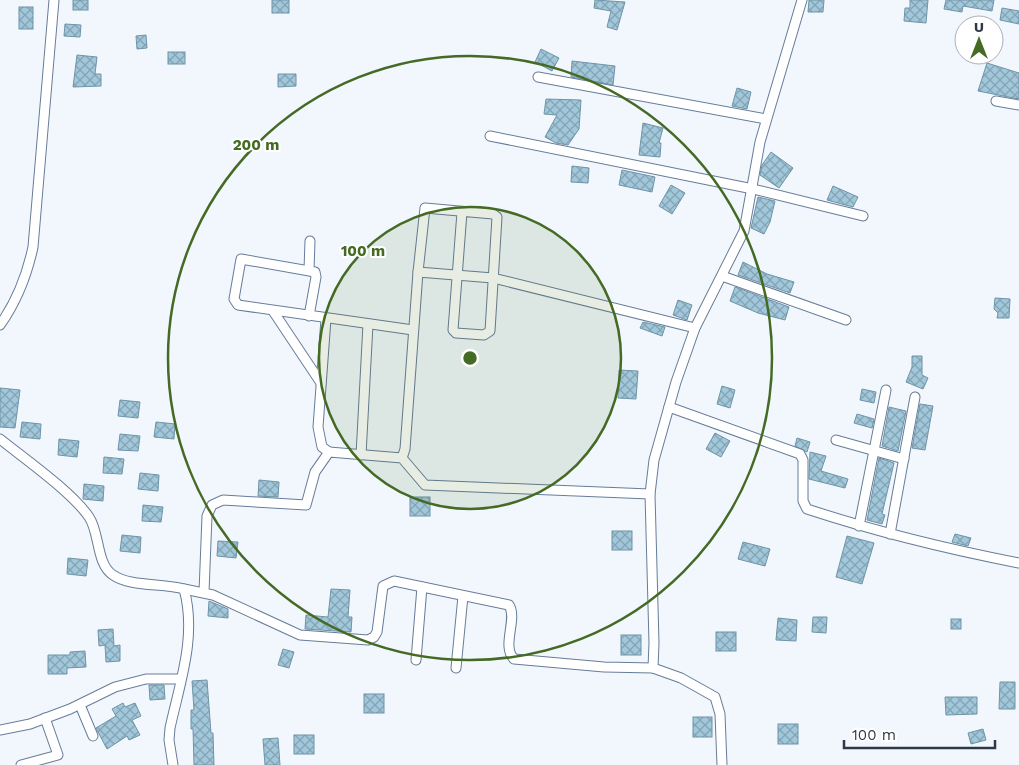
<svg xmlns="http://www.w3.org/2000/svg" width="1019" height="765" viewBox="0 0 1019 765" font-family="'Work Sans',sans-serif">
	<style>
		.building { fill: url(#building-cross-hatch); stroke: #6f94a6 }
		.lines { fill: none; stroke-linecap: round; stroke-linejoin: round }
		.minor-casing { stroke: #677c98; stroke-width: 11 }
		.minor { stroke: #fff; stroke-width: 9 }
		.ring { fill: none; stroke: #446a24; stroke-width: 2.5 }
		.centre { fill: #446a24; stroke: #fff; stroke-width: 2.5 }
		.ring-label { font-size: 15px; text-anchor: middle; font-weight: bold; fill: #446a24; stroke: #fff; stroke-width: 4; stroke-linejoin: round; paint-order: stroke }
	</style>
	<defs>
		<pattern id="building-cross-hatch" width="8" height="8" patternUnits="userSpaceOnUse" patternTransform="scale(1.25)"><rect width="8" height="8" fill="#a1c7db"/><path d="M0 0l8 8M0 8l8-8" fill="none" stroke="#84a3b3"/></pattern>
	</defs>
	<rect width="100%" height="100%" fill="#f2f7fe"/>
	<!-- building -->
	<g class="building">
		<rect x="73" y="0" width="15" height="10"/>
		<rect x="272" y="0" width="17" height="13"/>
		<polygon points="595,0 625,2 617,30 607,27 611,11 594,8"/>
		<polygon points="809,0 824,0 823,12 808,12"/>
		<polygon points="910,0 928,0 926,23 904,21 905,8 910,8"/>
		<polygon points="946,0 994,0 992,11 963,6 962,12 944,9"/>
		<rect x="19" y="7" width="14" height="22"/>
		<polygon points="1002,8 1019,11 1019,24 1000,20"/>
		<polygon points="65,24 81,25 80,37 64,36"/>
		<polygon points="146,35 147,48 137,49 136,36"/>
		<polygon points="541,49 559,58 552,71 535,62"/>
		<rect x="168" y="52" width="17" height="12"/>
		<polygon points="77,55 97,57 95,74 101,74 101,86 73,87"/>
		<polygon points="572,61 615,66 613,85 571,77"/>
		<polygon points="987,63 1019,73 1019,99 978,91"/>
		<polygon points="278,74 296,74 296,86 278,87"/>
		<polygon points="737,88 751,92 747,109 732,106"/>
		<polygon points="546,99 581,100 579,129 568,145 556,143 545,137 557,115 544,114"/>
		<polygon points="643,123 663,128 659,143 661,143 660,157 639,155"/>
		<polygon points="771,152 793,168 779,188 760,175 762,165"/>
		<polygon points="572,166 589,168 588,183 571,182"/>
		<polygon points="622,170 655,177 652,192 619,185"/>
		<polygon points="671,185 685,193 672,214 659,206"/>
		<polygon points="833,186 858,197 853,207 827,200"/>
		<polygon points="758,197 775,201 770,222 764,234 751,228"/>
		<polygon points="743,262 767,274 794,282 790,293 738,275"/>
		<polygon points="735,287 789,307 785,320 758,313 730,301"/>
		<polygon points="995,298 1010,299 1009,318 997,318 998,313 994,309"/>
		<polygon points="678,300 692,305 687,320 673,315"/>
		<polygon points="643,322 665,327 662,336 640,328"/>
		<polygon points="912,356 922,356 922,375 928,378 923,389 906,382 912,367"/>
		<polygon points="619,370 638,371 636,399 618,398"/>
		<polygon points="722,386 735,390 730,408 717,404"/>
		<polygon points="0,388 20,390 15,428 0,427"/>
		<polygon points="862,389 876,392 874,403 860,400"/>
		<polygon points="120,400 140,402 138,418 118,416"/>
		<polygon points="920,404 933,406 925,450 912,448"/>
		<polygon points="889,407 906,411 898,451 882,446"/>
		<polygon points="857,414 874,419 872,428 854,423"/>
		<polygon points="22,422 41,424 40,439 20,437"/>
		<polygon points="156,422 175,424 174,439 154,437"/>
		<polygon points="715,433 730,441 721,457 706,449"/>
		<polygon points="120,434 140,436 138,451 118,450"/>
		<polygon points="797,438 810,442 807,452 795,446"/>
		<polygon points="59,439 79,441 77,457 58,455"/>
		<polygon points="810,452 826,456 821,471 848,479 845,488 809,479"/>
		<polygon points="104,457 124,459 122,474 103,473"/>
		<polygon points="879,458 894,463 882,514 885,515 882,524 867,520"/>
		<polygon points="140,473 159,475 158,491 138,489"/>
		<polygon points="259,480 279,482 278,497 258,496"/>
		<polygon points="84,484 104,486 103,501 83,499"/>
		<rect x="410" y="497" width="20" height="19"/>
		<polygon points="143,505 163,507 161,522 142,521"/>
		<rect x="612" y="531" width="20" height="19"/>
		<polygon points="955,534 971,538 968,546 952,542"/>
		<polygon points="122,535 141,537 140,553 120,551"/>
		<polygon points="847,536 874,543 862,584 836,577"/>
		<polygon points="218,541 238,542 236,558 217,556"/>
		<polygon points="743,542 770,549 765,566 738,559"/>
		<polygon points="68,558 88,560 86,576 67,574"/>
		<polygon points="331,589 350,590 348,617 352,617 351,632 305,629 306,615 328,617"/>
		<polygon points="209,601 228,609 228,618 208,616"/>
		<polygon points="813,617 827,617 826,633 812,632"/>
		<polygon points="778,618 797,620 796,641 776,640"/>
		<rect x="951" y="619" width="10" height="10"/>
		<polygon points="113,629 114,646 120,645 120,661 106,662 105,645 99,646 98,630"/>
		<rect x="716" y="632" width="20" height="19"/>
		<rect x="621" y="635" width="20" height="20"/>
		<polygon points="283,649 294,652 289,668 278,665"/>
		<polygon points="85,651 86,667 67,668 67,674 48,674 48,655 70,655 70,652"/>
		<polygon points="207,680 211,733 213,733 214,765 194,765 193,729 191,729 191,710 194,710 192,681"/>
		<polygon points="1000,682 1015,682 1015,709 999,709"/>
		<polygon points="149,685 164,685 165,699 150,700"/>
		<rect x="364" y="694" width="20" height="19"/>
		<polygon points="945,697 977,697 977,714 946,715"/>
		<polygon points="123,703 125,707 135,703 141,716 132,720 140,735 129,740 127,736 107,749 96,728 116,716 112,709"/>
		<rect x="693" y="717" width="19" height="20"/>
		<rect x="778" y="724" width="20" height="20"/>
		<polygon points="983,729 986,740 971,744 968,733"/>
		<rect x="294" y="735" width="20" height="19"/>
		<polygon points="278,738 280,765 265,765 263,739"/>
	</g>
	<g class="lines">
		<!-- minor casing -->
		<g class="minor-casing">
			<g id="minor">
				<polyline points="538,77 766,119"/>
				<polyline points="996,101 1019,105"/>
				<polyline points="490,136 753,189 863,216"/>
				<polyline points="309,270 310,241"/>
				<polyline points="418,272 493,278 695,328"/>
				<polyline points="722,276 846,320"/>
				<polyline points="273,311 321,383"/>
				<polyline points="309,316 316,277 315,272 241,259 234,299 238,305 413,330"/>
				<polyline points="326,319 318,427 322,447 329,452"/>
				<path d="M0,325c17,-24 27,-50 33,-78l21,-247"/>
				<path d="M669,407l131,47 3,6v41l4,8c70,23 140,40 212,54"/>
				<path d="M0,439c25,20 72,53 89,78 11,16 7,47 24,58 17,12 50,8 71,14 13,47 -4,93 -14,139l-1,12 4,25"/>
				<polyline points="836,440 904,459"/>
				<polyline points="361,455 368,324"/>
				<polyline points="402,458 405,449 418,272 425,208 493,214 497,217 490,331 484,335 456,333 453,330 462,212"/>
				<polyline points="859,526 886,390"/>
				<polyline points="890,534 915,397"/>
				<path d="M184,589l29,6 87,40 68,5 6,-3 3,-5 6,-46 11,-5 115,24c9,14 -8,41 5,54l90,8 49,1 1,-25 -4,-149 4,-34 22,-78 19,-54 49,-97 16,-89 42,-142"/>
				<polyline points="204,592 207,516 212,505 223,500 306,505 315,472 329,452 402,458 425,485 650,494"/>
				<polyline points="416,660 422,587"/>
				<polyline points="456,668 463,596"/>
				<polyline points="653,668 681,678 715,697 720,714 722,765"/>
				<polyline points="80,705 93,736"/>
				<polyline points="0,730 30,724 70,709 115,687 146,679 181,679"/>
				<polyline points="21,765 58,755 45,718"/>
			</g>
		</g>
		<!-- minor -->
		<use href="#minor" class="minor"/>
	</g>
	<!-- distance rings -->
	<circle cx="470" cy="358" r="151" fill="#446a24" fill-opacity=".12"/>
	<g class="ring">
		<circle cx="470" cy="358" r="151"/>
		<circle cx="470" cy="358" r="302"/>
	</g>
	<circle cx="470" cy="358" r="8" class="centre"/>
	<g class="ring-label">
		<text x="256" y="150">200 m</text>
		<text x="363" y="256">100 m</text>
	</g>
	<!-- north arrow -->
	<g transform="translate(979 40)"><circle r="24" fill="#ffffff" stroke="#acb0b5"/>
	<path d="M0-4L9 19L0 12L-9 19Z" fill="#446a24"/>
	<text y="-8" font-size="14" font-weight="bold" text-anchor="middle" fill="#2f3945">U</text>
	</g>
	<!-- scale -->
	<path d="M844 740v8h151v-8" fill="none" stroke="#2f3945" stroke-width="2.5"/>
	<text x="852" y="740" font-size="15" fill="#2f3945" stroke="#ffffff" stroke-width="4" paint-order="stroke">100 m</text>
</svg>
